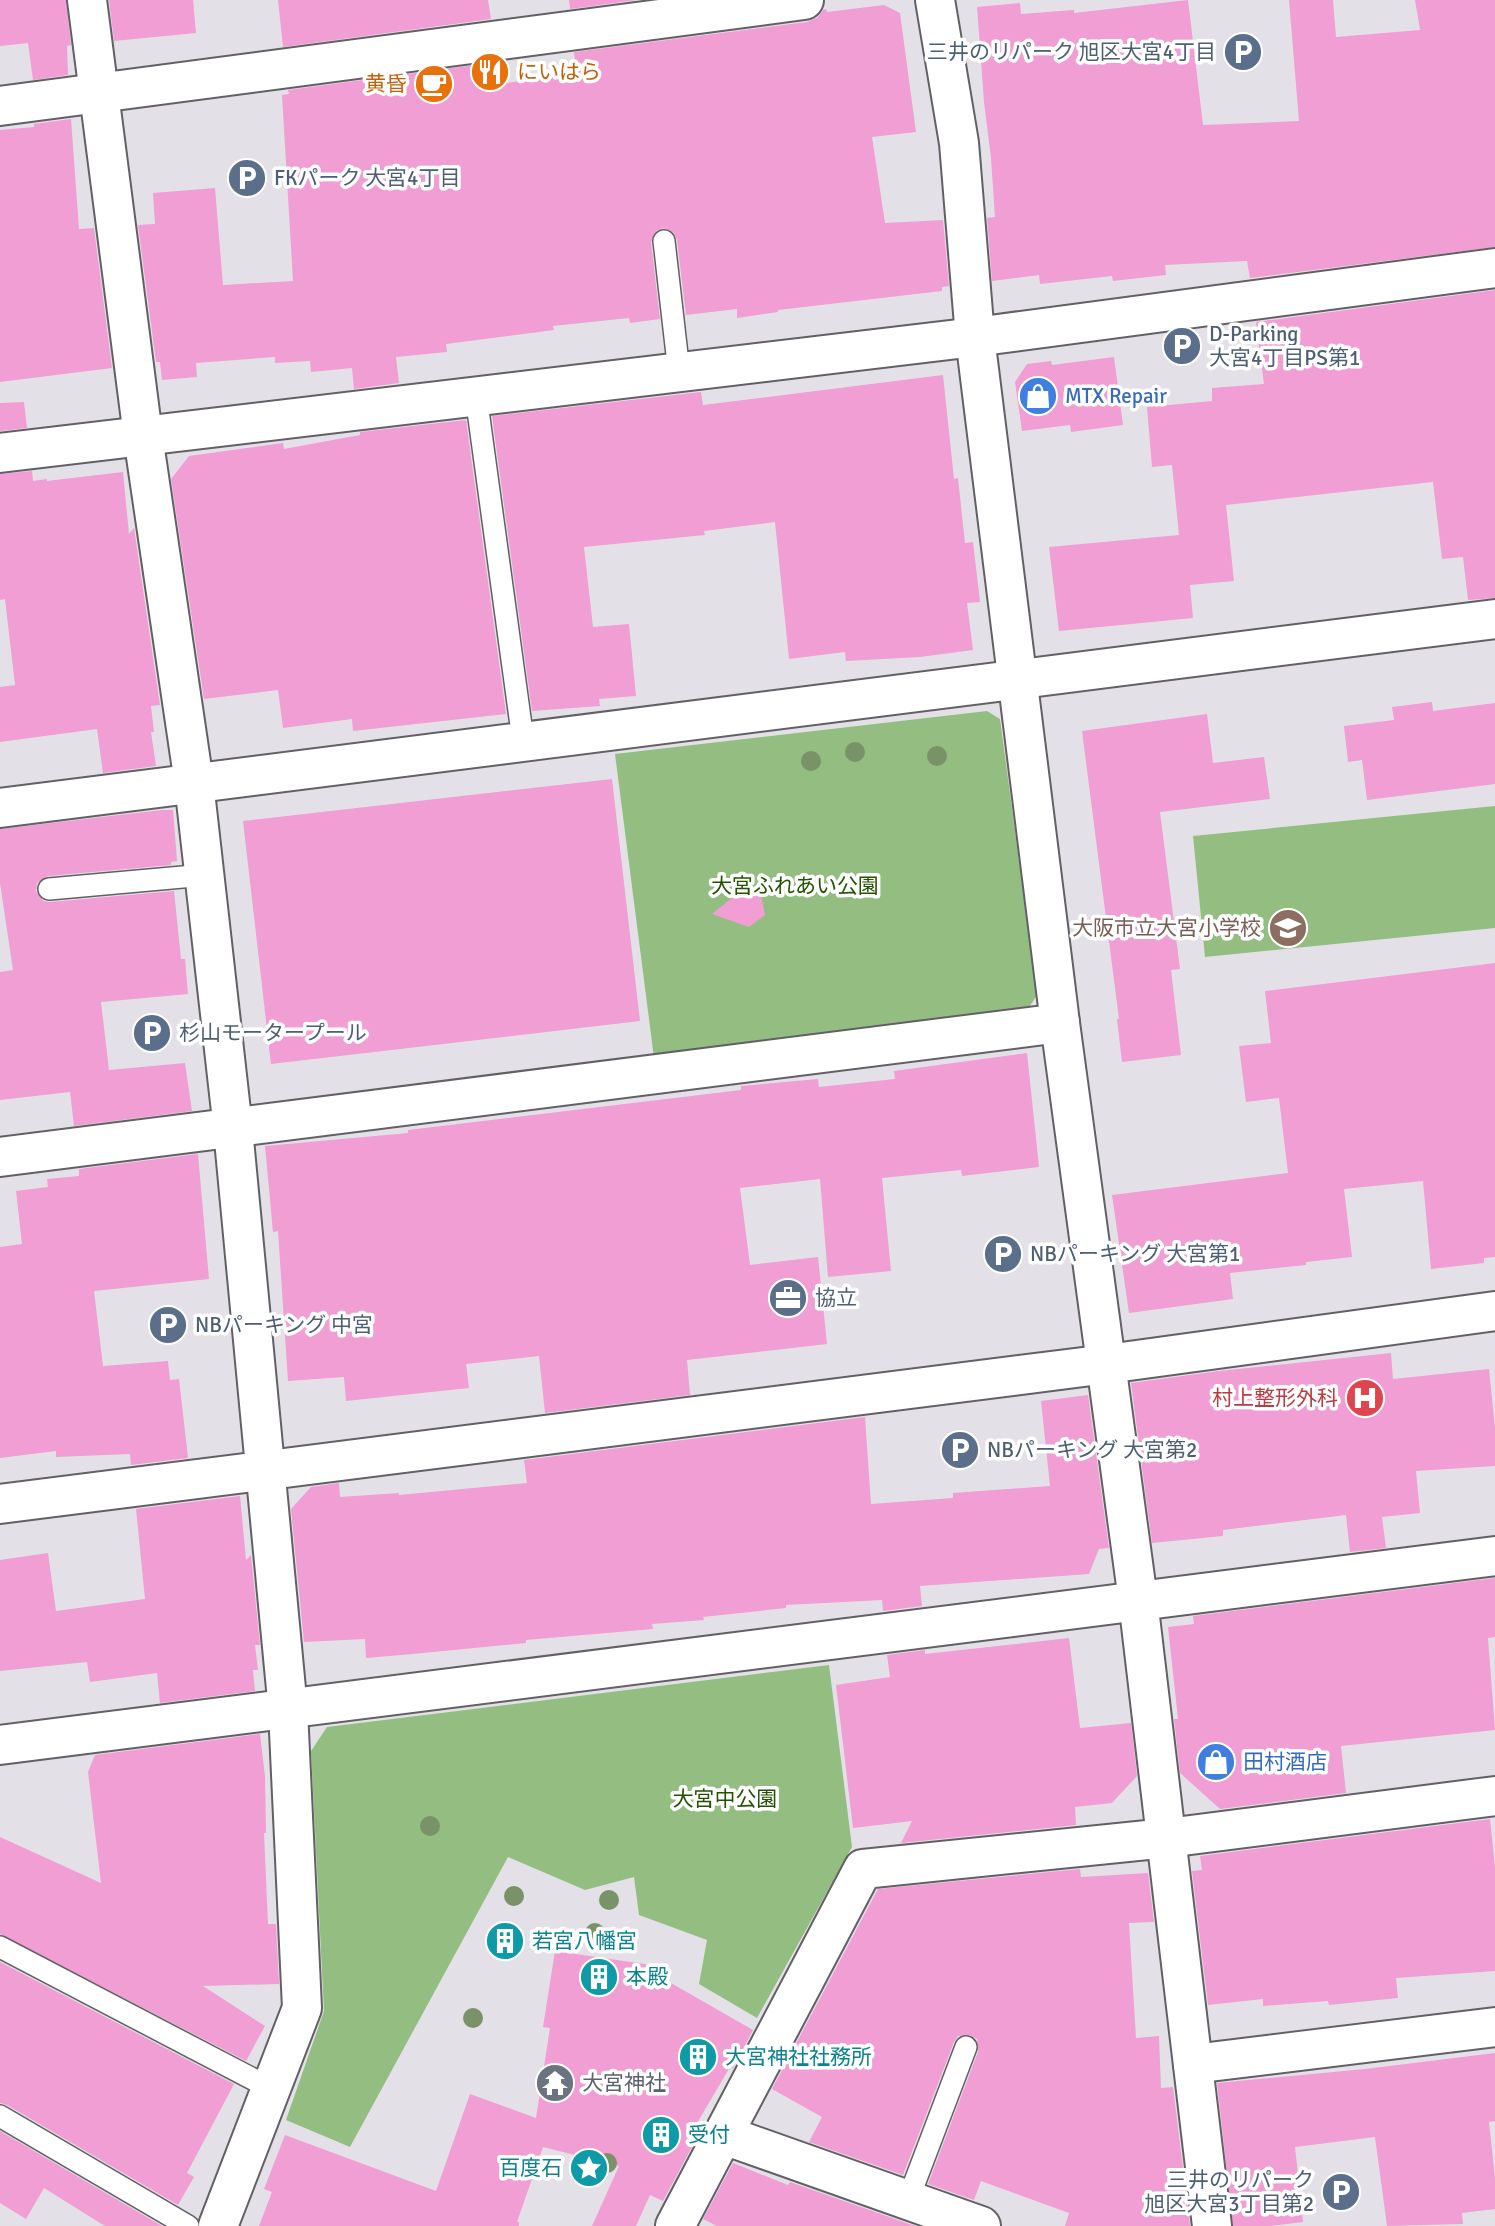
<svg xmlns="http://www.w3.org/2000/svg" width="1495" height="2226" viewBox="0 0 1495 2226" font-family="Signika,'Noto Sans JP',sans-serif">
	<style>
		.green { fill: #94be81 }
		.building { fill: #f09ed4 }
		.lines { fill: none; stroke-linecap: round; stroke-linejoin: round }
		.lane-casing { stroke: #626065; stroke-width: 24 }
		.street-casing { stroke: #626065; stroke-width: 42 }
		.secondary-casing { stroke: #626065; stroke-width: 42 }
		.lane { stroke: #fff; stroke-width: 21 }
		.street { stroke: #fff; stroke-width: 38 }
		.secondary { stroke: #fff; stroke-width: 38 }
		.tree { fill: #799268 }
		.labels { text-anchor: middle; stroke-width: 7; stroke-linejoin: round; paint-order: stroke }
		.service-label { font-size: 21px; fill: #4e5e75; stroke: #fff; text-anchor: start }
		.food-label { font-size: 21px; fill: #c56008; stroke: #fff; text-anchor: start }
		.shop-label { font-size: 21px; fill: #366cbe; stroke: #fff; text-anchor: start }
		.park-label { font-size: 21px; fill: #235200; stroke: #fff }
		.education-label { font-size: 21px; fill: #785e54; stroke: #fff; text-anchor: end }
		.health-label { font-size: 21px; fill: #be3a42; stroke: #fff; text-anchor: end }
		.culture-label { font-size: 21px; fill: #0d838f; stroke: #fff; text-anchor: start }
		.worship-label { font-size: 21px; fill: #5b616d; stroke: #fff; text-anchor: start }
	</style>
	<rect width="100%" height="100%" fill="#e3e1e7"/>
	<!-- green -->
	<g class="green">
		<polygon points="987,711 1000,719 1037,995 1028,1009 654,1058 615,754"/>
		<polygon points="1495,806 1495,928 1205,957 1193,836"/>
		<polygon points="829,1665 852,1847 757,2018 699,1984 707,1940 639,1915 634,1877 585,1890 508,1857 350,2147 286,2120 324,2011 311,1751 327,1727"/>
	</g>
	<!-- building -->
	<g class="building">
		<polygon points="0,0 66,0 71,45 67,46 68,75 33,80 28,43 0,46"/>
		<polygon points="109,0 193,0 196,33 114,41"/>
		<polygon points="278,0 488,0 491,19 283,47"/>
		<polygon points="569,0 637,0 570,9"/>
		<polygon points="1188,0 1203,125 1299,121 1289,0 1333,0 1336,37 1420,30 1415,0 1495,0 1495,247 1250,278 1247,261 1165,265 1166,275 1113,281 1112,276 1040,284 1039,275 992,281 987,218 995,217 991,158 984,102 977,7 1020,3 1021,14 1074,10 1074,13"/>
		<polygon points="884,5 900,13 916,132 872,137 885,223 943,220 949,286 942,287 942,291 778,310 778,312 737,318 737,309 686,315 677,240 674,233 663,228 656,231 651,242 660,319 630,323 629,318 553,326 554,330 446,344 447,352 396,357 399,383 354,389 352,368 311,372 310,361 275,363 275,357 196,363 197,377 162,380 160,362 156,362 138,225 155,224 153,193 215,188 223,285 293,281 282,95 289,94 288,90 497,62 501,84 576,72 574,52 807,22 817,18 823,10 826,9 827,12"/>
		<polygon points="71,119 79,229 94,228 112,368 0,382 0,130 34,127 34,124"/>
		<polygon points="1495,290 1495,598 1468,600 1463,557 1442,559 1433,482 1226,505 1234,581 1190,585 1193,618 1059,631 1049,547 1179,535 1172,465 1152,467 1147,407 1212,401 1212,388 1264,384 1256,322"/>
		<polygon points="1114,357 1123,425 1071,432 1070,425 1022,431 1015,382 1027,364 1051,361 1052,365"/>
		<polygon points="943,375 954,479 958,478 965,543 973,542 980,602 967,603 973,650 920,657 846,661 845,652 789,659 775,522 704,531 705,535 584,547 593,627 629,624 636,696 599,699 600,706 532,711 492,416 701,392 703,405"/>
		<polygon points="24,402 27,428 0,431 0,403"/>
		<polygon points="466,420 506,714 353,731 352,719 283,728 278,690 204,699 171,479 189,456 283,443 284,449 360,435 360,432"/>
		<polygon points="32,471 33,481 47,479 47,481 123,472 129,534 134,528 160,705 151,706 154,732 151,732 156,766 103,773 97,729 0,742 0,687 15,685 5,599 0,600 0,474"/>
		<polygon points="1432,702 1433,711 1495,703 1495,784 1367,800 1362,760 1348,762 1344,726 1394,720 1392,707"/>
		<polygon points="1207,714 1213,763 1264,757 1270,799 1160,812 1180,969 1171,970 1181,1055 1122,1062 1117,1019 1119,1019 1082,731"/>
		<polygon points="612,779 640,1021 271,1064 243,821"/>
		<polygon points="162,810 173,810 177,861 171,862 171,865 48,876 37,883 36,891 43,901 50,902 174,891 181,959 185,959 188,994 101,1002 109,1070 185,1063 192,1111 74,1126 70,1092 0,1100 0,972 13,970 0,883 0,829"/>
		<polygon points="743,889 761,895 765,915 749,927 712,914"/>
		<polygon points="1495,963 1495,1257 1484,1258 1484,1263 1431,1269 1423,1181 1344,1189 1352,1257 1306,1262 1306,1265 1230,1273 1233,1299 1129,1313 1112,1195 1288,1173 1279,1098 1246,1102 1239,1046 1271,1043 1265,991"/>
		<polygon points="1027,1053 1039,1167 962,1176 961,1170 882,1178 891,1271 828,1277 820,1179 740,1188 750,1265 818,1257 827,1344 687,1360 690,1395 545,1413 539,1356 466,1364 469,1388 346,1401 344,1377 288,1381 278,1231 273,1232 265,1146 408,1133 408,1130 741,1090 741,1086 818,1079 819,1087 895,1079 894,1071"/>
		<polygon points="198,1154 209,1279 94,1291 103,1366 168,1361 170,1380 179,1379 188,1458 131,1465 130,1454 56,1457 56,1451 0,1458 0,1247 22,1244 16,1191 48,1187 47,1179 79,1176 79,1169"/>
		<polygon points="1391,1353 1393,1379 1489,1369 1495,1428 1495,1466 1416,1471 1420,1513 1382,1517 1386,1548 1350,1552 1346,1515 1223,1530 1223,1536 1152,1543 1131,1383 1219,1371"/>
		<polygon points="1088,1395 1109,1548 1099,1549 1089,1574 920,1586 922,1606 883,1611 882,1600 786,1605 786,1608 703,1617 704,1620 652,1624 653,1629 526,1640 526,1643 413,1654 366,1658 365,1639 304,1642 291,1509 311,1487 339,1483 340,1497 399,1493 399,1495 527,1483 524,1460 865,1417 871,1504 953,1498 953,1493 1050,1486 1041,1401"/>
		<polygon points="240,1496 246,1560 251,1555 260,1645 255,1645 258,1670 253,1670 255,1691 160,1703 157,1673 90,1682 87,1662 0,1671 0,1560 48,1553 56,1611 145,1599 136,1509"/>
		<polygon points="1495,1578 1495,1637 1488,1638 1495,1730 1341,1746 1346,1793 1220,1809 1180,1773 1174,1719 1178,1719 1168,1627 1194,1624 1193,1616"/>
		<polygon points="1069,1638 1080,1728 1131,1723 1137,1776 1112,1803 1075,1807 1076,1825 901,1843 912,1821 853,1828 836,1685 890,1677 887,1655 925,1650 925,1654"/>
		<polygon points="260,1734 265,1776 266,1833 264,1833 268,1924 276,1924 279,1984 203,1986 265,2026 246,2061 0,1934 0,1837 101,1883 88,1772 95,1755"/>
		<polygon points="1490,1819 1495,1867 1495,1971 1396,1978 1398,1998 1329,2005 1328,2001 1263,2006 1263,1999 1208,2005 1192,1871 1202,1870 1200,1856"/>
		<polygon points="1080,1869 1081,1877 1148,1873 1154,1922 1129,1923 1136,2038 1159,2036 1161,2088 1173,2087 1190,2226 1065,2226 1069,2213 981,2181 974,2200 928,2184 978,2052 977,2039 970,2035 958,2036 954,2042 903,2175 809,2142 822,2117 772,2089 878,1889"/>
		<polygon points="555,1951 665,1967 664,1979 753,2030 733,2068 730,2067 686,2142 693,2145 663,2201 650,2195 636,2226 592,2226 619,2166 543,2147 517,2222 519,2222 519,2226 259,2226 272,2192 264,2189 285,2135 436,2191 470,2094 536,2118 550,2028 543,2027"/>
		<polygon points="0,1962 234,2084 187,2173 194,2177 178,2205 7,2105 0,2103"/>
		<polygon points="1495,2053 1495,2121 1489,2122 1495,2178 1495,2209 1462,2213 1463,2224 1387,2226 1375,2137 1295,2147 1303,2222 1271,2226 1233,2226 1217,2083 1365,2069"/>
		<polygon points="0,2131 162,2226 105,2226 44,2188 26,2219 0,2203"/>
		<polygon points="733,2163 788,2185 790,2182 915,2226 717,2226 703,2219"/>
	</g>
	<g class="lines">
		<!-- lane casing -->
		<g class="lane-casing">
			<g id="lane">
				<polyline points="664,241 679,372"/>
				<polyline points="476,396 523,740"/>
				<polyline points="49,889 205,875"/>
				<polyline points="0,1947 270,2088"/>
				<polyline points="0,2116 188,2226"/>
				<polyline points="908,2200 966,2047"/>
			</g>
		</g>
		<!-- street casing -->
		<g class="street-casing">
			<g id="street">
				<polyline points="87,0 143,436 194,783 233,1129 288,1710 302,2008 218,2226"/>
				<polyline points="0,106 804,0"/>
				<polyline points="0,453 975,337 1495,268"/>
				<polyline points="0,808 1495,619"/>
				<polyline points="0,1157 1060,1023"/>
				<polyline points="0,1504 1107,1364 1495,1311"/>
				<polyline points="0,1745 1495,1556"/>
				<polyline points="1193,2064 1495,2027"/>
				<polyline points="724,2135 981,2226"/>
				<polyline points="675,2226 863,1869 1167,1838 1495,1796"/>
			</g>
		</g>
		<!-- secondary casing -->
		<g class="secondary-casing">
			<polyline id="secondary" points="935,0 959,143 975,337 1060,1023 1138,1600 1212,2226"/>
		</g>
		<!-- lane -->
		<use href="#lane" class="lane"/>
		<!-- street -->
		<use href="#street" class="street"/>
		<!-- secondary -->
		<use href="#secondary" class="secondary"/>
	</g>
	<!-- trees -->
	<g class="tree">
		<circle cx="855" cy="752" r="10"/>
		<circle cx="937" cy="756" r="10"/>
		<circle cx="811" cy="761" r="10"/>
		<circle cx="430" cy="1826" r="10"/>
		<circle cx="514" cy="1896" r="10"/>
		<circle cx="609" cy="1900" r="10"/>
		<circle cx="595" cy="1933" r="10"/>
		<circle cx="473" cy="2018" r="10"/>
		<circle cx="607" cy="2163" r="10"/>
	</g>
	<!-- icons -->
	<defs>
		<g id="parking-disc" transform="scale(2.0125)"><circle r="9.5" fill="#5c6f8a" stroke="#fff"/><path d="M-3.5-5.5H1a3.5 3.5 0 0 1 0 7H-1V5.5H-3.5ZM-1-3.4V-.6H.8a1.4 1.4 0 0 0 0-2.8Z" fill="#fff"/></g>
		<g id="restaurant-disc" transform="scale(2.0125)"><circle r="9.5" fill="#e8710a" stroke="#fff"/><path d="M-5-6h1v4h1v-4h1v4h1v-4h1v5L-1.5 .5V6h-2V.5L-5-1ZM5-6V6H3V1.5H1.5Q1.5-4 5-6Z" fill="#fff"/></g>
		<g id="cafe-disc" transform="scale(2.0125)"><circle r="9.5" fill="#e8710a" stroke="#fff"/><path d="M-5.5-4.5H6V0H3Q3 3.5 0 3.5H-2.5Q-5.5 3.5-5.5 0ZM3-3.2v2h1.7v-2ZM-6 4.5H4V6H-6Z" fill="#fff"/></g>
		<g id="shop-disc" transform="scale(2.0125)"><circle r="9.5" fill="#3f7fe0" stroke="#fff"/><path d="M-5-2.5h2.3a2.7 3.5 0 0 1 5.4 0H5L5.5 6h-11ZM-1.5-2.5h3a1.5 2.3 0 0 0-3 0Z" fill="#fff"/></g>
		<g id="school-disc" transform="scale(2.0125)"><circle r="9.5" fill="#8d6e63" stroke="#fff"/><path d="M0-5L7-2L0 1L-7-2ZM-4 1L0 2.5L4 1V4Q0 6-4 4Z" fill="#fff"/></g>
		<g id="office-disc" transform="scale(2.0125)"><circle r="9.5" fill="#5c6f8a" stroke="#fff"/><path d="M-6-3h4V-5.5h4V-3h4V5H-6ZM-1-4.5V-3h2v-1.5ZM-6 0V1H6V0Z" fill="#fff"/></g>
		<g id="hospital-disc" transform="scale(2.0125)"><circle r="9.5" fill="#e0444e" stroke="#fff"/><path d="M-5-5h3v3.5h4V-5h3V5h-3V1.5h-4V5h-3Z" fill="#fff"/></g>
		<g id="building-disc" transform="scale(2.0125)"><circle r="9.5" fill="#0f9aa8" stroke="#fff"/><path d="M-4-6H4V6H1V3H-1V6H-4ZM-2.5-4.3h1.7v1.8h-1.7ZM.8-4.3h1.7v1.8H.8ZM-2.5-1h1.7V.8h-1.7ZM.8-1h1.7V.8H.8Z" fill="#fff"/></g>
		<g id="temple-disc" transform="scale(2.0125)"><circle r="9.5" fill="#6b7280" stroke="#fff"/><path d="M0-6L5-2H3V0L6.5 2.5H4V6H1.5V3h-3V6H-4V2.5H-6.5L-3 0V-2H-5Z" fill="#fff"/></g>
		<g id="sight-disc" transform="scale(2.0125)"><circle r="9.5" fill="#0f9aa8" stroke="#fff"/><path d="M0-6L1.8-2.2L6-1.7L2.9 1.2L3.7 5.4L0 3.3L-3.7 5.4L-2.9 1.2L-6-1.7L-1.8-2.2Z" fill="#fff"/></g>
	</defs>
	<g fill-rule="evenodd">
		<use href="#parking-disc" x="1243" y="52"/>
		<use href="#restaurant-disc" x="490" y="72"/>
		<use href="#cafe-disc" x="434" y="84"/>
		<use href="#parking-disc" x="247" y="178"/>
		<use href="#parking-disc" x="1182" y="346"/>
		<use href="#shop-disc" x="1038" y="396"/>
		<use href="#school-disc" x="1288" y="928"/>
		<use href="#parking-disc" x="152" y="1033"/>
		<use href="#parking-disc" x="1003" y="1254"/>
		<use href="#office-disc" x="788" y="1298"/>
		<use href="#parking-disc" x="168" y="1325"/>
		<use href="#hospital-disc" x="1365" y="1398"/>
		<use href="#parking-disc" x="960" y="1450"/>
		<use href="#shop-disc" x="1216" y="1762"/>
		<use href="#building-disc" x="505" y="1941"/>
		<use href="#building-disc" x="599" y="1977"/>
		<use href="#building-disc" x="698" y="2057"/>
		<use href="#temple-disc" x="555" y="2083"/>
		<use href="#building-disc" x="661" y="2135"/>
		<use href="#sight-disc" x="589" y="2168"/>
		<use href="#parking-disc" x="1341" y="2192"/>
	</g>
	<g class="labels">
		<!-- service labels -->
		<g class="service-label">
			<text x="1216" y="59" text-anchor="end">三井のリパーク 旭区大宮4丁目</text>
			<text x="274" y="185">FKパーク 大宮4丁目</text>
			<text x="1209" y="341">D-Parking<tspan x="1209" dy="24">大宮4丁目PS第1</tspan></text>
			<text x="179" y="1040">杉山モータープール</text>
			<text x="1030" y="1261">NBパーキング 大宮第1</text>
			<text x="815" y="1305">協立</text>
			<text x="195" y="1332">NBパーキング 中宮</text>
			<text x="987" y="1457">NBパーキング 大宮第2</text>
			<text x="1314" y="2187" text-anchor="end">三井のリパーク<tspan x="1314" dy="24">旭区大宮3丁目第2</tspan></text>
		</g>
		<!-- food labels -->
		<g class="food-label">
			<text x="517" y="79">にいはら</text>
			<text x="407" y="91" text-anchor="end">黄昏</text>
		</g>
		<!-- shop labels -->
		<g class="shop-label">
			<text x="1065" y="403">MTX Repair</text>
			<text x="1243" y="1769">田村酒店</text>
		</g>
		<!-- park labels -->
		<g class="park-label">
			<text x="795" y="893">大宮ふれあい公園</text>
			<text x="725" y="1806">大宮中公園</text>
		</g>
		<!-- education labels -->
		<g class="education-label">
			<text x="1261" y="935">大阪市立大宮小学校</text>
		</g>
		<!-- health labels -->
		<g class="health-label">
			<text x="1338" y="1405">村上整形外科</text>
		</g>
		<!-- culture labels -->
		<g class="culture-label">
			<text x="532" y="1948">若宮八幡宮</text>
			<text x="626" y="1984">本殿</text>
			<text x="725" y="2064">大宮神社社務所</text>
			<text x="688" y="2142">受付</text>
			<text x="562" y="2175" text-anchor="end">百度石</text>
		</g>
		<!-- worship labels -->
		<g class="worship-label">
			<text x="582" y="2090">大宮神社</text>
		</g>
	</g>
</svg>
